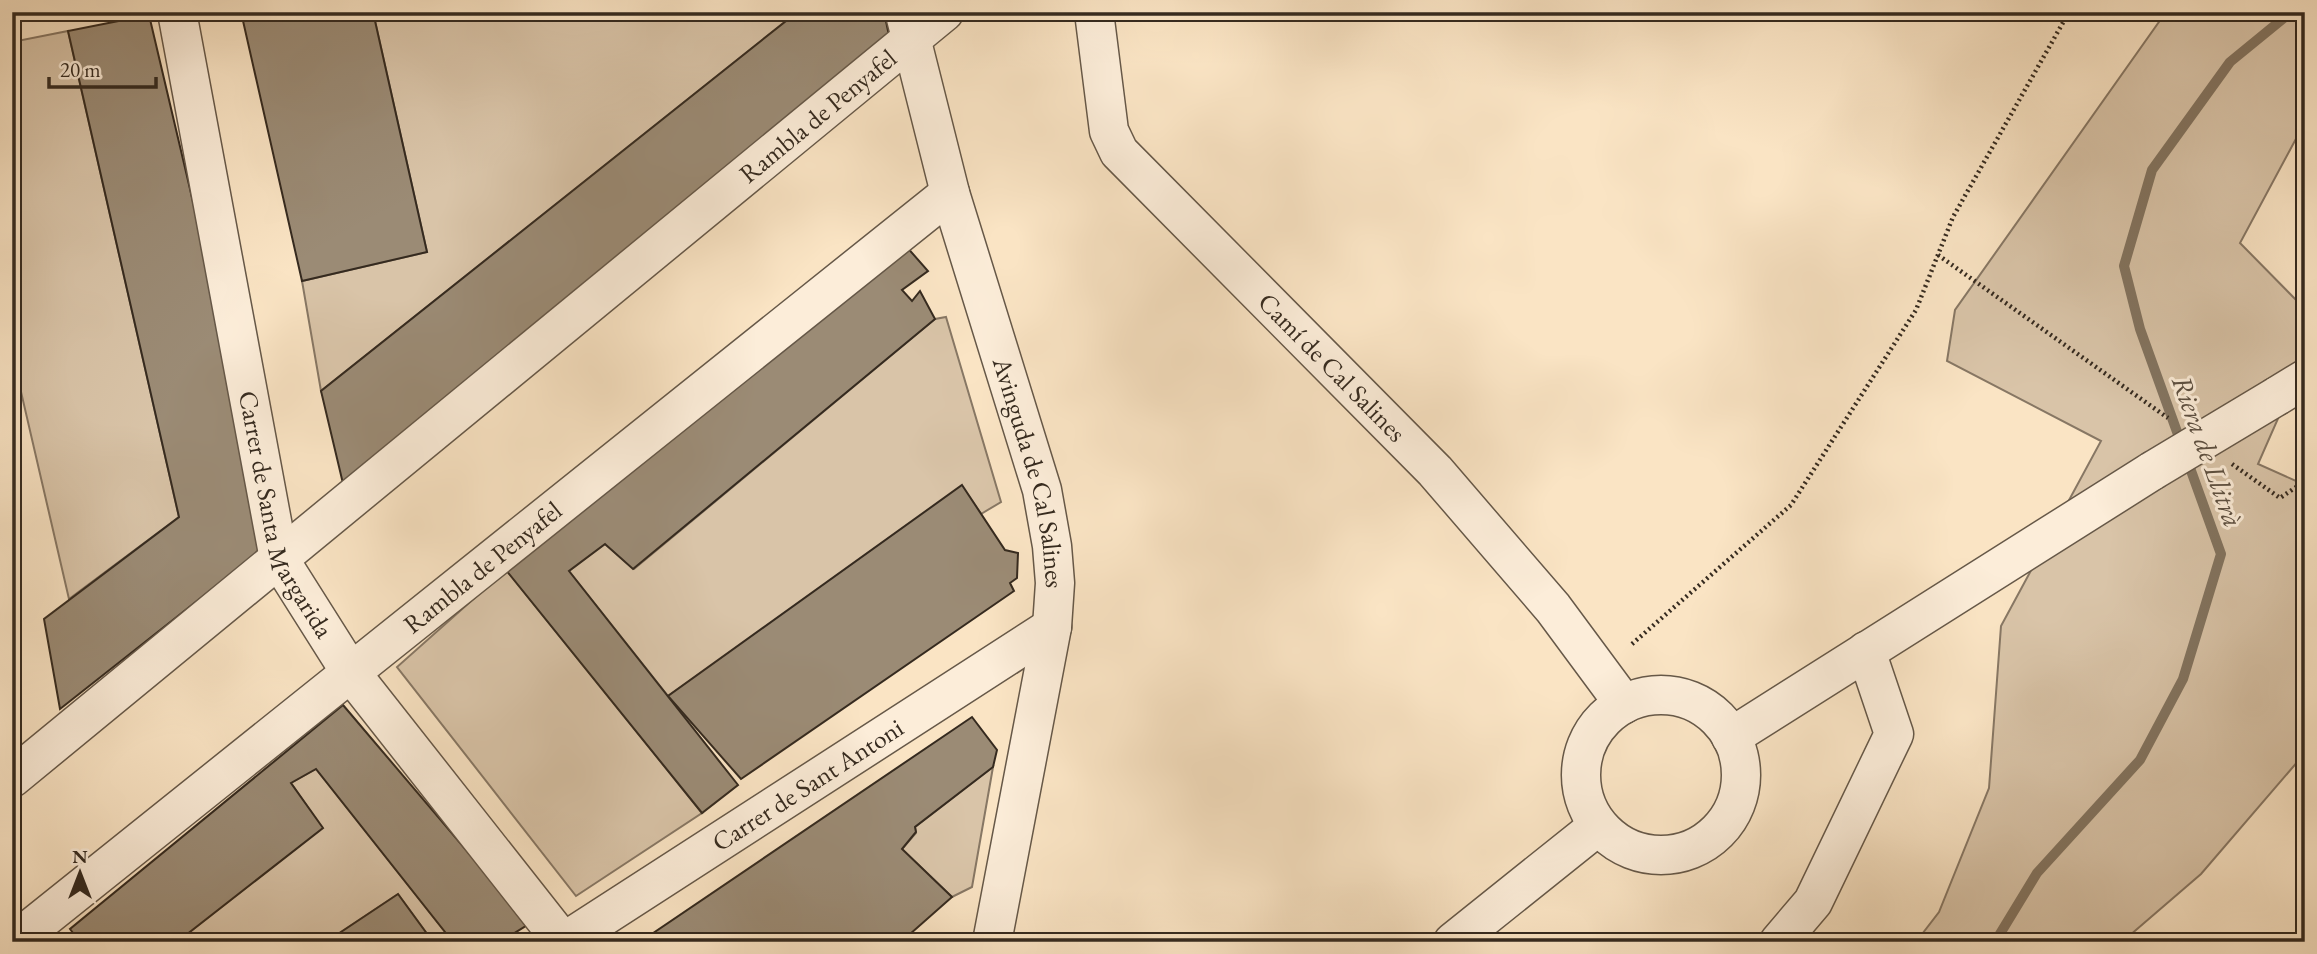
<svg xmlns="http://www.w3.org/2000/svg" width="2317" height="954" viewBox="0 0 2317 954" font-family="'EB Garamond',serif">
	<style>
		.green { fill: #d9c4a8; stroke: #877764; stroke-width: 2 }
		.lines { fill: none; stroke-linecap: round; stroke-linejoin: round }
		.stream { stroke: #837460; stroke-width: 10 }
		.building { fill: #9b8b75; stroke: #352a1f; stroke-width: 2 }
		.minor-casing { stroke: #665848; stroke-width: 41 }
		.path { stroke: #352a1f; stroke-width: 4.5; stroke-dasharray: 2 3.5; stroke-linecap: butt }
		.minor { stroke: #fcedd9; stroke-width: 38 }
		.minor-bridge-casing { stroke: #665848; stroke-width: 41; stroke-linecap: butt }
		.minor-bridge { stroke: #fcedd9; stroke-width: 38 }
		.labels { text-anchor: middle; stroke-width: 6; stroke-linejoin: round; paint-order: stroke }
		.street-label { font-size: 26px; fill: #352a1f; stroke: #fcedd9 }
		.water-label { font-size: 28px; font-style: italic; fill: #5c4f40; stroke: #fcedd9 }
	</style>
	<rect width="100%" height="100%" fill="#fae4c4"/>
	<filter id="stains"><feTurbulence type="fractalNoise" baseFrequency=".00286" numOctaves="4"/><feColorMatrix values="0 0 0 0 .2 0 0 0 0 .09 0 0 0 0 .02 0 0 0 .5 -.17"/></filter>
	<radialGradient id="worn" r=".72"><stop offset=".6" stop-color="#630" stop-opacity="0"/><stop offset="1" stop-color="#630" stop-opacity=".3"/></radialGradient>
	<!-- green -->
	<g class="green">
		<polygon points="373,12 790,12 791,17 321,391 302,281 427,252"/>
		<polygon points="2166,12 2305,12 2305,122 2240,243 2305,309 2305,357 2258,464 2305,485 2305,753 2201,874 2122,942 1916,942 1939,912 1989,788 2001,626 2101,441 1947,361 1955,310"/>
		<polygon points="68,31 179,517 69,599 12,353 12,42"/>
		<polygon points="946,317 1001,502 981,514 965,491 668,696 569,571 605,544 634,569 935,319"/>
		<polygon points="506,570 702,813 576,896 397,667"/>
		<polygon points="993,767 972,887 952,897 902,849 916,833 915,827"/>
		<polygon points="316,769 453,942 433,942 398,894 326,942 177,942 322,828 291,783"/>
	</g>
	<g class="lines">
		<!-- stream -->
		<polyline class="stream" points="1995,942 2037,873 2140,760 2183,679 2221,554 2140,329 2124,266 2152,170 2230,62 2291,12"/>
	</g>
	<!-- building -->
	<g class="building">
		<polygon points="241,12 373,12 427,252 302,281"/>
		<polygon points="790,12 884,12 891,45 345,492 321,391 791,17"/>
		<polygon points="149,15 273,541 60,709 44,619 179,517 68,31"/>
		<polygon points="905,245 928,271 902,290 912,301 920,291 935,319 633,569 605,544 569,571 738,785 702,813 506,570"/>
		<polygon points="962,485 1005,550 1018,553 1017,578 1010,583 1014,591 741,779 668,696"/>
		<polygon points="343,705 529,924 500,942 453,942 316,769 291,783 323,828 177,942 80,942 70,929"/>
		<polygon points="972,717 997,750 993,767 915,827 916,832 902,849 952,897 901,942 640,942"/>
		<polygon points="398,894 433,942 326,942"/>
	</g>
	<g class="lines">
		<!-- minor casing -->
		<g class="minor-casing">
			<g id="minor">
				<path id="s1" d="M177,12l102,547 72,114 212,269"/>
				<path id="s2" d="M1094,12l15,119 10,21 316,319 118,137 71,96"/>
				<path id="s3" d="M906,18l44,175 92,297 10,56 3,37 -3,44 -60,315"/>
				<polyline points="2277,396 2305,379"/>
				<circle cx="1661" cy="775" r="80"/>
				<polyline points="1731,737 2152,471"/>
				<path id="s4" d="M12,778l932,-766"/>
				<path id="s5" d="M14,942l936,-749"/>
				<path id="s6" d="M564,942l488,-315"/>
				<polyline points="1453,942 1598,826"/>
				<polyline points="1779,942 1813,902 1894,734 1866,651"/>
			</g>
		</g>
		<!-- path -->
		<g class="path">
			<polyline points="1938,255 2168,418"/>
			<polyline points="2232,464 2280,498 2305,481"/>
			<polyline points="1632,644 1791,505 1916,310 1953,217 2069,12"/>
		</g>
		<!-- minor -->
		<use href="#minor" class="minor"/>
		<!-- minor-bridge casing -->
		<g class="minor-bridge-casing">
			<polyline id="minor-bridge" points="2152,471 2277,396"/>
		</g>
		<!-- minor-bridge -->
		<use href="#minor-bridge" class="minor-bridge"/>
	</g>
	<g class="labels">
		<!-- street labels -->
		<g class="street-label">
			<text dy="9" stroke="none"><textPath href="#s4" startOffset="1043">Rambla de Penyafel</textPath></text>
			<text dy="9" stroke="none"><textPath href="#s2" startOffset="446">Camí de Cal Salines</textPath></text>
			<text dy="9" stroke="none"><textPath href="#s3" startOffset="472">Avinguda de Cal Salines</textPath></text>
			<text dy="9" stroke="none"><textPath href="#s1" startOffset="516">Carrer de Santa Margarida</textPath></text>
			<text dy="9" stroke="none"><textPath href="#s5" startOffset="600">Rambla de Penyafel</textPath></text>
			<text dy="9" stroke="none"><textPath href="#s6" startOffset="290">Carrer de Sant Antoni</textPath></text>
		</g>
		<!-- water labels -->
		<g class="water-label">
			<text transform="translate(2208 451) rotate(70)" y="10">Riera de Llitrà</text>
		</g>
	</g>
	<!-- margin -->
	<rect width="2317" height="954" fill="none" stroke="#fae4c4" stroke-width="42"/>
	<rect x="14" y="14" width="2289" height="926" fill="none" stroke="#352a1f" stroke-width="3.5"/>
	<rect x="21" y="21" width="2275" height="912" fill="none" stroke="#352a1f" stroke-width="2"/>
	<!-- north arrow -->
	<g transform="translate(80 873)" stroke="#fcedd9" stroke-width="5" paint-order="stroke">
	<path d="M0-5L12 26L0 18L-12 26Z" fill="#352a1f"/>
	<text y="-10" font-size="19" font-weight="bold" text-anchor="middle" fill="#352a1f">N</text>
	</g>
	<!-- scale -->
	<path d="M49 77v10h107v-10" fill="none" stroke="#352a1f" stroke-width="3.5"/>
	<text x="60" y="77" font-size="21" fill="#352a1f" stroke="#fcedd9" stroke-width="5" paint-order="stroke">20 m</text>
	<rect width="100%" height="100%" filter="url(#stains)"/>
	<rect width="100%" height="100%" fill="url(#worn)"/>
</svg>
